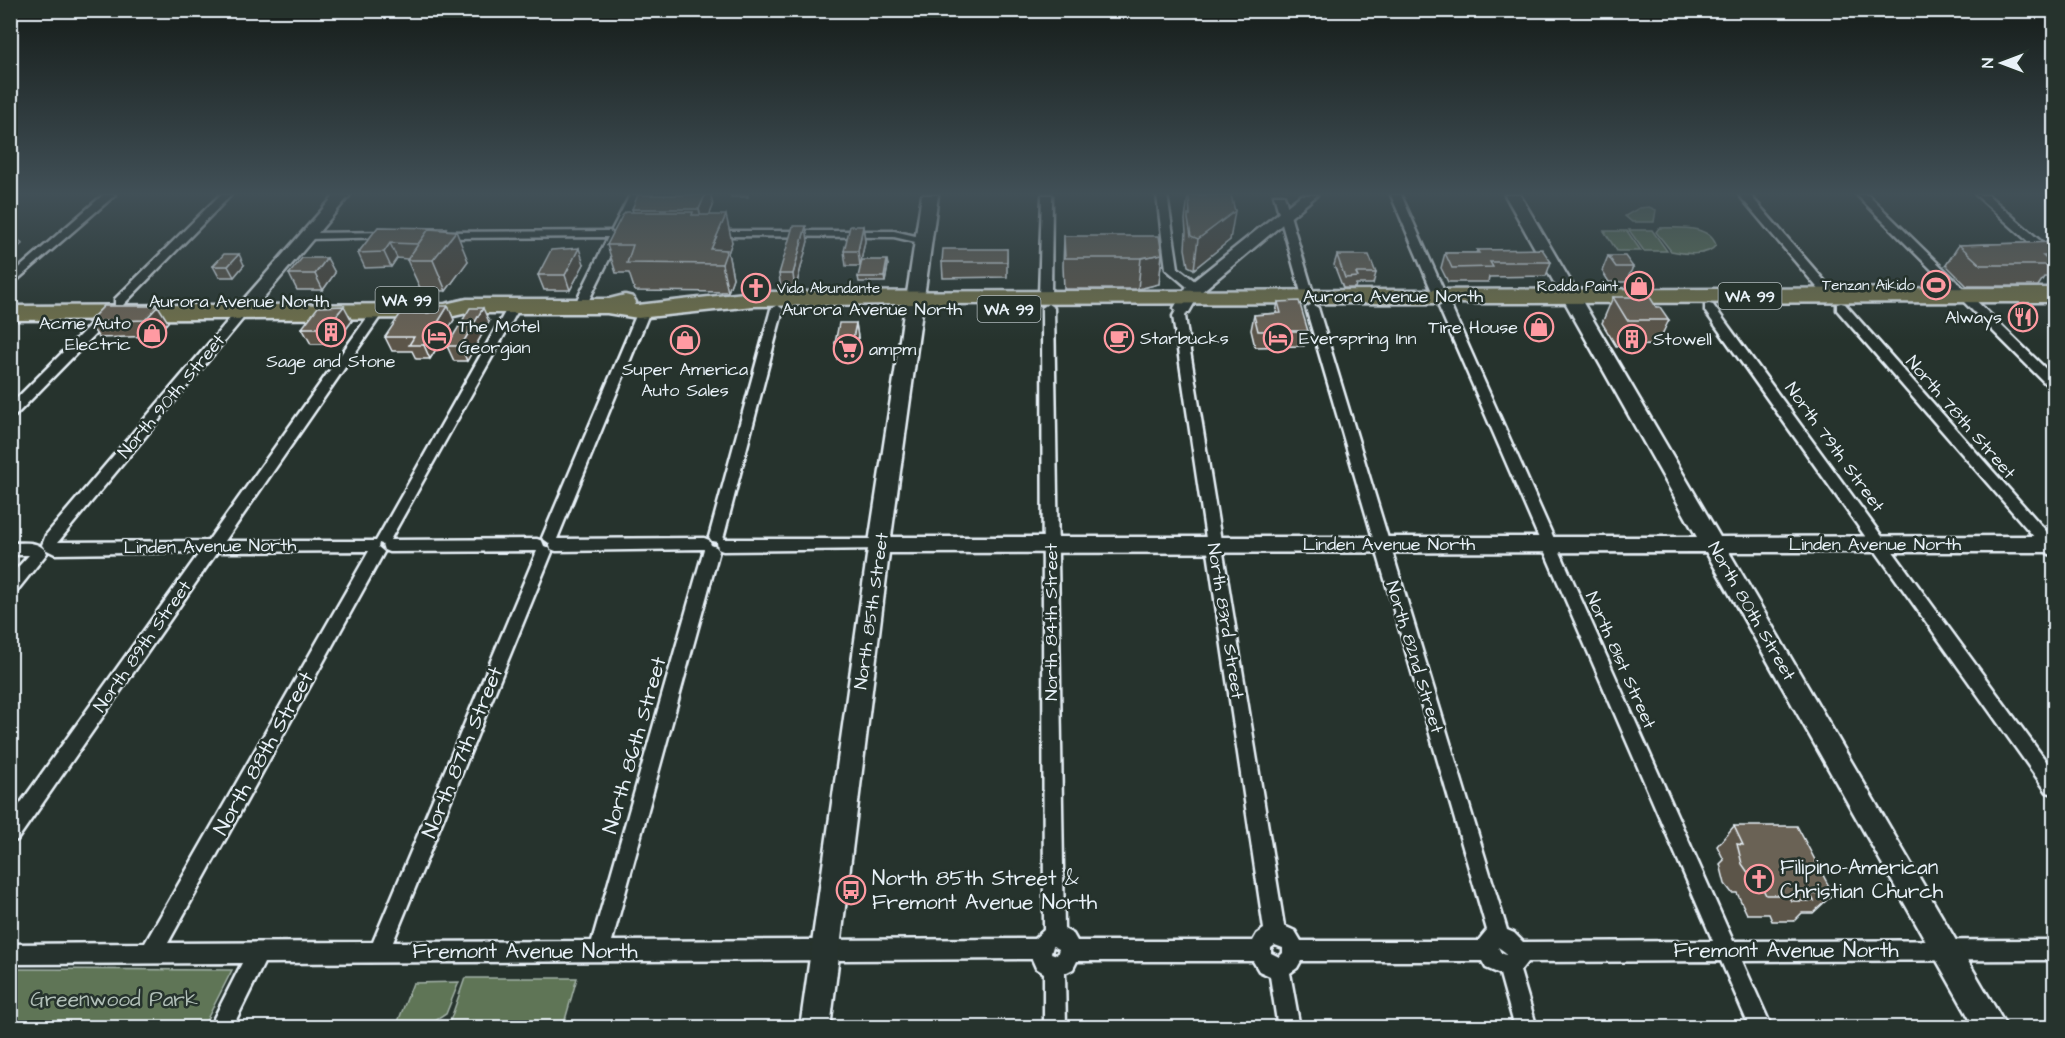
<svg xmlns="http://www.w3.org/2000/svg" width="2065" height="1038" viewBox="0 0 2065 1038" font-family="'Architects Daughter',sans-serif">
	<style>
		.green { fill: #5e7457; stroke: #a3b2a8; stroke-width: 1.5 }
		.lines { fill: none; stroke-linecap: round; stroke-linejoin: round }
		.street-casing { stroke: #e8f1f8; stroke-width: 5 }
		.secondary-casing { stroke: #e8f1f8; stroke-width: 5 }
		.highway-casing { stroke: #e8f1f8; stroke-width: 5 }
		.street { fill: #26332d; fill-rule: evenodd }
		.secondary { fill: #26332d; fill-rule: evenodd }
		.highway { fill: #6f704a; fill-rule: evenodd }
		.wall { fill: #5c5448; stroke: #e8f1f8; stroke-width: 1.5 }
		.shaded-wall { fill: #4b453b; stroke: #e8f1f8; stroke-width: 1.5 }
		.building { fill: #6b6254; stroke: #e8f1f8; stroke-width: 1.5 }
		.labels { text-anchor: middle; stroke-width: 5; stroke-linejoin: round; paint-order: stroke }
		.far-poi-label { font-size: 15px; fill: #e8f1f8; stroke: #26332d; text-anchor: end }
		.shield { fill: #26332d; stroke: #aeb8bb; stroke-width: 1.5 }
		.shield-label { font-size: 16px; font-weight: bold; fill: #e8f1f8 }
		.street-label { font-size: 18px; fill: #e8f1f8; stroke: #26332d }
		.poi-label { font-size: 18px; fill: #e8f1f8; stroke: #26332d; text-anchor: start }
		.near-street-label { font-size: 21px; fill: #e8f1f8; stroke: #26332d }
		.near-poi-label { font-size: 21px; fill: #e8f1f8; stroke: #26332d; text-anchor: start }
		.near-park-label { font-size: 21px; fill: #b1bfb8; stroke: #26332d }
	</style>
	<rect width="100%" height="100%" fill="#26332d"/>
	<filter id="ink" filterUnits="userSpaceOnUse"><feTurbulence type="fractalNoise" baseFrequency=".0167" numOctaves="2"/><feDisplacementMap in="SourceGraphic" scale="12" xChannelSelector="R" yChannelSelector="G"/><feConvolveMatrix kernelMatrix="1 2 1 2 8 2 1 2 1" color-interpolation-filters="sRGB"/></filter>
	<g filter="url(#ink)">
		<!-- green -->
		<g class="green">
			<polygon points="1649,207 1656,210 1654,222 1632,222 1625,216 1639,208"/>
			<path d="M1659,228c18,0 50,-4 57,17 -8,12 -32,9 -45,6l-15,-19z"/>
			<polygon points="1629,230 1652,230 1667,251 1644,251"/>
			<polygon points="1604,231 1627,231 1641,251 1617,251"/>
			<polygon points="10,969 11,969 232,970 203,1027 11,1028"/>
			<polygon points="465,978 577,978 563,1027 448,1027"/>
			<polygon points="459,982 446,1014 426,1027 396,1027 413,983"/>
		</g>
		<g class="lines">
			<!-- street casing -->
			<g class="street-casing">
				<g id="street">
					<polygon points="103,195 115,195 10,286 10,276"/>
					<polygon points="220,195 231,195 123,305 115,305 115,299"/>
					<polygon points="630,195 640,195 622,232 614,232 612,230"/>
					<polygon points="1042,195 1052,195 1051,296 1045,300 1039,296"/>
					<polygon points="1157,195 1167,195 1178,268 1200,285 1200,291 1192,291 1166,269"/>
					<polygon points="1274,195 1284,195 1314,296 1312,299 1308,300 1302,296"/>
					<polygon points="1391,195 1401,195 1446,296 1444,299 1440,300 1434,296"/>
					<polygon points="1739,195 1750,195 1835,293 1835,299 1827,299"/>
					<polygon points="1857,195 1868,195 2054,377 2054,388 2049,387"/>
					<polygon points="1976,195 1988,195 2054,253 2054,262 2050,261"/>
					<polygon points="609,231 620,237 586,306 580,310 574,306 608,237 438,238 432,235 438,232"/>
					<polygon points="709,231 894,231 928,239 930,241 924,244 894,237 705,236 705,232"/>
					<polygon points="393,232 397,233 397,237 307,239 301,236 307,233"/>
					<path d="M515,301l6,4 -131,235 147,-1 5,2 2,5 5,2 3,4 -159,390 199,-1 112,-392 -148,2 -5,-2 -2,-6 -7,-5 96,-227 6,-4 6,4 -93,228 147,-1 5,2 2,5 5,2 3,4 -107,390 422,-2 10,-9 -2,-622 6,-4 6,4 10,621 9,5 4,7h176l4,-7 7,-5 -91,-613 6,-11 4,-1 6,4 -4,8 5,35 94,575 11,5 6,10h177l9,-11 -181,-622 6,-4 6,4 189,622 7,3 9,9 190,-1 -274,-634 6,-4 6,4 282,634 321,-1v20l-312,1 30,67h-22l-29,-67 -194,1 -7,9 17,57h-22l-15,-54 -14,-6 -4,-7h-181l-4,7 -7,5 10,55h-22l-8,-52 -11,-5 -6,-10h-176l-4,8 -8,4 1,55h-22v-55l-8,-5 -4,-9 -768,4 -32,65h-23l33,-65 -232,1v-20l135,-1 224,-392 -152,1 -200,288 -7,2v-24l190,-266 -145,2 -10,-5 -3,-4 4,-10 192,-226 4,-1 6,4 -2,3 -188,227 150,-1 166,-233 4,-1 6,4 -159,230h151l133,-236zM379,543l3,1 2,6 5,2 148,-1 -164,391 -205,1 216,-391 -6,-5zM1275,945l8,3v5l-4,4 -8,-4v-5zM1053,946l6,3 -2,6 -6,-2zM1498,947l7,5 1,3 -5,-2z"/>
					<polygon points="1841,303 1845,304 2054,540 2054,555 2049,554 1837,310 1837,304"/>
					<polygon points="1709,304 1713,305 2054,772 2054,794 2047,792 1705,311 1705,305"/>
					<polygon points="777,305 783,309 723,539 880,539 885,541 888,545 885,549 723,551 718,549 717,542 712,541 709,537 771,309"/>
					<polygon points="107,311 113,315 111,318 15,416 10,417 10,405 103,312"/>
					<path d="M10,543c15,0 29,-3 37,10l-31,39 -6,2v-18l19,-21h-19z"/>
				</g>
			</g>
			<!-- secondary casing -->
			<g class="secondary-casing">
				<g id="secondary">
					<polygon points="335,195 350,195 248,316 236,316 233,312 236,308"/>
					<polygon points="922,195 938,195 891,537 1697,537 1505,195 1520,195 1720,537 2054,536 2054,552 1729,552 2007,1028 1975,1028 1706,552 889,553 830,1028 800,1028 867,556"/>
					<polygon points="1301,195 1317,195 1200,293 1189,312 1177,312 1174,308 1187,286"/>
				</g>
			</g>
			<!-- highway casing -->
			<g class="highway-casing">
				<polygon id="highway" points="2054,288 2054,302 896,304 753,306 638,318 607,313 467,313 445,318 10,320 10,306 445,304 467,299 609,299 625,295 633,297 636,302 634,305 638,305 753,292"/>
			</g>
			<!-- street -->
			<use href="#street" class="street"/>
			<!-- secondary -->
			<use href="#secondary" class="secondary"/>
			<!-- highway -->
			<use href="#highway" class="highway"/>
		</g>
		<!-- wall -->
		<g class="wall">
			<rect x="731" y="195" width="17" height="2"/>
			<polygon points="1188,195 1231,195 1230,240 1194,269 1188,266 1185,249 1186,232 1185,220"/>
			<polygon points="713,206 709,215 732,242 728,253 733,278 728,292 635,291 629,273 616,273 607,245 633,212 632,209"/>
			<polygon points="863,226 865,241 860,266 846,266 844,251"/>
			<polygon points="378,227 447,230 468,261 446,291 421,290 407,260 408,259 397,258 391,267 365,268 358,253"/>
			<polygon points="1064,236 1162,254 1159,284 1138,289 1064,289 1063,266"/>
			<polygon points="808,241 795,290 781,290 779,274"/>
			<polygon points="2055,242 2055,277 2044,277 2038,286 1967,286 1946,265 1959,245"/>
			<polygon points="1007,249 1007,277 943,278 942,262"/>
			<polygon points="1477,250 1551,262 1546,276 1489,277 1488,282 1448,282 1441,268 1445,253 1476,253"/>
			<polygon points="1337,255 1376,273 1373,284 1356,284 1355,288 1343,288 1334,265"/>
			<polygon points="1608,256 1633,267 1626,282 1609,282 1602,271"/>
			<polygon points="327,258 335,273 323,290 297,290 289,274"/>
			<polygon points="584,264 570,290 544,290 538,275"/>
			<polygon points="244,265 234,277 219,277 213,266"/>
			<polygon points="888,265 885,282 859,282 858,277"/>
			<polygon points="1613,297 1656,307 1669,320 1657,345 1616,346 1602,323"/>
			<polygon points="1278,302 1308,331 1304,346 1255,347 1251,330 1254,315 1276,313"/>
			<polygon points="104,306 168,322 156,336 99,338 88,322"/>
			<polygon points="448,306 454,320 430,359 416,359 412,351 392,351 385,337 429,313"/>
			<polygon points="352,321 335,344 311,344 302,328"/>
			<polygon points="489,322 467,361 454,361 447,346"/>
			<polygon points="856,323 858,338 854,359 837,359 835,343"/>
			<polygon points="1734,826 1833,894 1813,913 1802,913 1794,921 1772,921 1769,914 1747,914 1737,893 1732,893 1725,884 1720,864 1724,860 1717,846"/>
		</g>
		<!-- shaded-wall -->
		<g class="shaded-wall">
			<polygon points="705,195 711,195 713,206 704,229 699,209"/>
			<polygon points="1235,211 1230,240 1194,269 1198,239"/>
			<polygon points="726,215 732,242 728,253 733,278 728,292 722,264 711,249"/>
			<polygon points="806,226 808,241 795,290 793,274"/>
			<polygon points="863,226 865,241 860,266 858,251"/>
			<polygon points="446,228 450,239 456,231 468,261 446,291 433,260 434,244"/>
			<polygon points="10,229 22,244 10,254"/>
			<polygon points="390,243 397,258 391,267 384,252"/>
			<polygon points="579,248 584,264 570,290 565,275"/>
			<polygon points="239,254 244,265 234,277 228,266"/>
			<polygon points="1162,254 1159,284 1138,289 1141,258"/>
			<polygon points="327,258 335,273 323,290 315,274"/>
			<polygon points="887,260 888,265 885,282 884,277"/>
			<polygon points="158,306 168,322 156,336 145,320"/>
			<polygon points="344,306 352,321 335,344 326,328"/>
			<polygon points="448,306 454,320 430,359 424,345"/>
			<polygon points="483,308 489,322 467,361 461,346"/>
			<polygon points="856,323 858,338 854,359 852,343"/>
		</g>
		<!-- building -->
		<g class="building">
			<polygon points="638,195 705,195 699,209 632,209"/>
			<polygon points="1189,195 1231,195 1235,211 1198,239 1191,236 1188,219 1188,215 1190,215"/>
			<polygon points="626,212 693,212 692,215 726,215 711,249 727,250 722,264 627,263 633,245 607,245 622,216"/>
			<polygon points="793,226 806,226 793,274 779,274"/>
			<polygon points="850,226 863,226 858,251 844,251"/>
			<polygon points="378,227 446,228 444,230 429,229 418,244 390,243 384,252 358,253"/>
			<polygon points="429,229 456,231 433,260 407,260"/>
			<polygon points="1064,236 1159,236 1162,254 1141,258 1065,258"/>
			<polygon points="2055,242 2055,256 2043,256 2053,265 1981,265 1959,245"/>
			<polygon points="579,248 565,275 538,275 551,250"/>
			<polygon points="943,249 1007,249 1007,262 942,262"/>
			<polygon points="1542,249 1551,262 1490,262 1493,267 1452,268 1445,253 1479,253 1477,250"/>
			<polygon points="224,254 239,254 228,266 213,266"/>
			<polygon points="1337,255 1369,255 1376,273 1356,273 1358,277 1345,278"/>
			<polygon points="1608,256 1625,256 1633,267 1616,267"/>
			<polygon points="302,258 327,258 315,274 289,274"/>
			<polygon points="862,260 887,260 884,277 858,277"/>
			<polygon points="1613,297 1650,297 1656,307 1660,307 1669,320 1627,320"/>
			<polygon points="1299,301 1308,331 1258,331 1254,315 1281,313 1278,302"/>
			<polygon points="104,306 158,306 145,320 88,322"/>
			<polygon points="344,306 326,328 302,328 318,307"/>
			<polygon points="434,306 448,306 424,345 409,345 414,337 385,337 401,313 429,313"/>
			<polygon points="470,308 483,308 461,346 447,346"/>
			<polygon points="839,323 856,323 852,343 835,343"/>
			<polygon points="1734,826 1797,826 1833,894 1810,894 1814,901 1791,901 1788,895 1766,895 1755,874 1749,874 1742,864 1737,844 1743,845"/>
		</g>
	</g>
	<!-- sky -->
	<linearGradient id="sky" x2="0" y2="1"><stop stop-color="#151c19"/><stop offset="0.57" stop-color="#415057"/><stop offset="1" stop-color="#415057" stop-opacity="0"/></linearGradient>
	<rect width="2065" height="340" fill="url(#sky)"/>
	<!-- icons -->
	<defs>
		<g id="stadium-ring" transform="scale(1.5)"><circle r="9.5" fill="#26332d" stroke="#ff9aa2" stroke-width="1.5"/><path d="M0-5a6.5 5 0 1 0 0 10a6.5 5 0 1 0 0-10ZM-3.5-1.8h7v3.6h-7Z" fill="#ff9aa2"/></g>
		<g id="shop-ring" transform="scale(1.5)"><circle r="9.5" fill="#26332d" stroke="#ff9aa2" stroke-width="1.5"/><path d="M-5-2.5h2.3a2.7 3.5 0 0 1 5.4 0H5L5.5 6h-11ZM-1.5-2.5h3a1.5 2.3 0 0 0-3 0Z" fill="#ff9aa2"/></g>
		<g id="church-ring" transform="scale(1.5)"><circle r="9.5" fill="#26332d" stroke="#ff9aa2" stroke-width="1.5"/><path d="M-1.2-6h2.4v3.5h3.3v2.4h-3.3V6h-2.4V-.1h-3.3v-2.4h3.3Z" fill="#ff9aa2"/></g>
		<g id="restaurant-ring" transform="scale(1.5)"><circle r="9.5" fill="#26332d" stroke="#ff9aa2" stroke-width="1.5"/><path d="M-5-6h1v4h1v-4h1v4h1v-4h1v5L-1.5 .5V6h-2V.5L-5-1ZM5-6V6H3V1.5H1.5Q1.5-4 5-6Z" fill="#ff9aa2"/></g>
		<g id="building-ring" transform="scale(1.5)"><circle r="9.5" fill="#26332d" stroke="#ff9aa2" stroke-width="1.5"/><path d="M-4-6H4V6H1V3H-1V6H-4ZM-2.5-4.3h1.7v1.8h-1.7ZM.8-4.3h1.7v1.8H.8ZM-2.5-1h1.7V.8h-1.7ZM.8-1h1.7V.8H.8Z" fill="#ff9aa2"/></g>
		<g id="hotel-ring" transform="scale(1.5)"><circle r="9.5" fill="#26332d" stroke="#ff9aa2" stroke-width="1.5"/><path d="M-6-4.5h1.5V1H6V5H4.5V3h-9V5H-6ZM-4 0a1.8 1.8 0 1 1 3.6 0ZM.5 0V-2.5h3Q6-2.5 6 0Z" fill="#ff9aa2"/></g>
		<g id="cafe-ring" transform="scale(1.5)"><circle r="9.5" fill="#26332d" stroke="#ff9aa2" stroke-width="1.5"/><path d="M-5.5-4.5H6V0H3Q3 3.5 0 3.5H-2.5Q-5.5 3.5-5.5 0ZM3-3.2v2h1.7v-2ZM-6 4.5H4V6H-6Z" fill="#ff9aa2"/></g>
		<g id="supermarket-ring" transform="scale(1.5)"><circle r="9.5" fill="#26332d" stroke="#ff9aa2" stroke-width="1.5"/><path d="M-6-5.5h2.5l.6 2H6L4.5 2H-2.5L-4.4-4H-6ZM-1.5 3.2a1.3 1.3 0 1 0 .1 0ZM3 3.2a1.3 1.3 0 1 0 .1 0Z" fill="#ff9aa2"/></g>
		<g id="bus-ring" transform="scale(1.5)"><circle r="9.5" fill="#26332d" stroke="#ff9aa2" stroke-width="1.5"/><path d="M-5-6H5V4H4V6H2V4H-2V6H-4V4H-5ZM-3.5-4V0h7V-4ZM-3.5 1.2v1.5H-2V1.2ZM2 1.2v1.5H3.5V1.2Z" fill="#ff9aa2"/></g>
	</defs>
	<g fill-rule="evenodd">
		<use href="#stadium-ring" x="1936" y="285"/>
		<use href="#shop-ring" x="1639" y="286"/>
		<use href="#church-ring" x="756" y="288"/>
		<use href="#restaurant-ring" x="2023" y="317"/>
		<use href="#shop-ring" x="1539" y="327"/>
		<use href="#building-ring" x="331" y="332"/>
		<use href="#shop-ring" x="152" y="333"/>
		<use href="#hotel-ring" x="437" y="336"/>
		<use href="#cafe-ring" x="1119" y="338"/>
		<use href="#hotel-ring" x="1278" y="338"/>
		<use href="#building-ring" x="1632" y="339"/>
		<use href="#shop-ring" x="685" y="340"/>
		<use href="#supermarket-ring" x="848" y="349"/>
		<use href="#church-ring" x="1759" y="879"/>
		<use href="#bus-ring" x="851" y="890"/>
	</g>
	<g class="labels">
		<!-- far-poi labels -->
		<g class="far-poi-label">
			<text x="1915" y="290">Tenzan Aikido</text>
			<text x="1618" y="291">Rodda Paint</text>
			<text x="777" y="293" text-anchor="start">Vida Abundante</text>
		</g>
		<!-- shield labels -->
		<g class="shield">
			<rect x="1718.5" y="283" width="63" height="26" rx="4.5"/>
			<rect x="375.5" y="287" width="63" height="26" rx="4.5"/>
			<rect x="977.5" y="296" width="63" height="26" rx="4.5"/>
		</g>
		<g class="shield-label">
			<text x="1750" y="302">WA 99</text>
			<text x="407" y="306">WA 99</text>
			<text x="1009" y="315">WA 99</text>
		</g>
		<!-- street labels -->
		<g class="street-label">
			<text x="1393" y="302">Aurora Avenue North</text>
			<text x="239" y="307">Aurora Avenue North</text>
			<text x="872" y="315">Aurora Avenue North</text>
			<text transform="translate(171 396) rotate(-50)" y="6">North 90th Street</text>
			<text transform="translate(1961 417) rotate(49)" y="6">North 78th Street</text>
			<text transform="translate(1835 447) rotate(54)" y="6">North 79th Street</text>
			<text x="1389" y="550">Linden Avenue North</text>
			<text x="1875" y="550">Linden Avenue North</text>
			<text transform="translate(210 546) rotate(-1)" y="6">Linden Avenue North</text>
			<text transform="translate(871 611) rotate(-82)" y="6">North 85th Street</text>
			<text transform="translate(1752 611) rotate(60)" y="6">North 80th Street</text>
			<text transform="translate(1226 621) rotate(81)" y="6">North 83rd Street</text>
			<text transform="translate(1051 622) rotate(-90)" y="6">North 84th Street</text>
			<text transform="translate(142 646) rotate(-55)" y="6">North 89th Street</text>
			<text transform="translate(1415 657) rotate(73)" y="6">North 82nd Street</text>
			<text transform="translate(1621 660) rotate(66)" y="6">North 81st Street</text>
		</g>
		<!-- poi labels -->
		<g class="poi-label">
			<text x="2002" y="323" text-anchor="end">Always</text>
			<text x="131" y="329" text-anchor="end">Acme Auto<tspan x="131" dy="21">Electric</tspan></text>
			<text x="458" y="332">The Motel<tspan x="458" dy="21">Georgian</tspan></text>
			<text x="1518" y="333" text-anchor="end">Tire House</text>
			<text x="1140" y="344">Starbucks</text>
			<text x="1299" y="344">Everspring Inn</text>
			<text x="1653" y="345">Stowell</text>
			<text x="869" y="355">ampm</text>
			<text x="331" y="367" text-anchor="middle">Sage and Stone</text>
			<text x="685" y="375" text-anchor="middle">Super America<tspan x="685" dy="21">Auto Sales</tspan></text>
		</g>
		<!-- near-street labels -->
		<g class="near-street-label">
			<text transform="translate(634 745) rotate(-74)" y="7">North 86th Street</text>
			<text transform="translate(462 752) rotate(-68)" y="7">North 87th Street</text>
			<text transform="translate(263 753) rotate(-61)" y="7">North 88th Street</text>
			<text x="1786" y="957">Fremont Avenue North</text>
			<text x="525" y="958">Fremont Avenue North</text>
		</g>
		<!-- near-poi labels -->
		<g class="near-poi-label">
			<text x="1780" y="874">Filipino-American<tspan x="1780" dy="24">Christian Church</tspan></text>
			<text x="872" y="885">North 85th Street &amp;<tspan x="872" dy="24">Fremont Avenue North</tspan></text>
		</g>
		<!-- near-park labels -->
		<g class="near-park-label">
			<text x="114" y="1006">Greenwood Park</text>
		</g>
	</g>
	<!-- margin -->
	<rect width="2065" height="1038" fill="none" stroke="#26332d" stroke-width="36"/>
	<rect x="18" y="18" width="2029" height="1002" fill="none" stroke="#e8f1f8" stroke-width="2" filter="url(#ink)"/>
	<!-- north arrow -->
	<g transform="translate(2002 63) rotate(270)" stroke="#26332d" stroke-width="4.5" paint-order="stroke">
	<path d="M0-4.5L10 22L0 15L-10 22Z" fill="#e8f1f8"/>
	<text y="-9" font-size="16" font-weight="bold" text-anchor="middle" fill="#e8f1f8">N</text>
	</g>
</svg>
